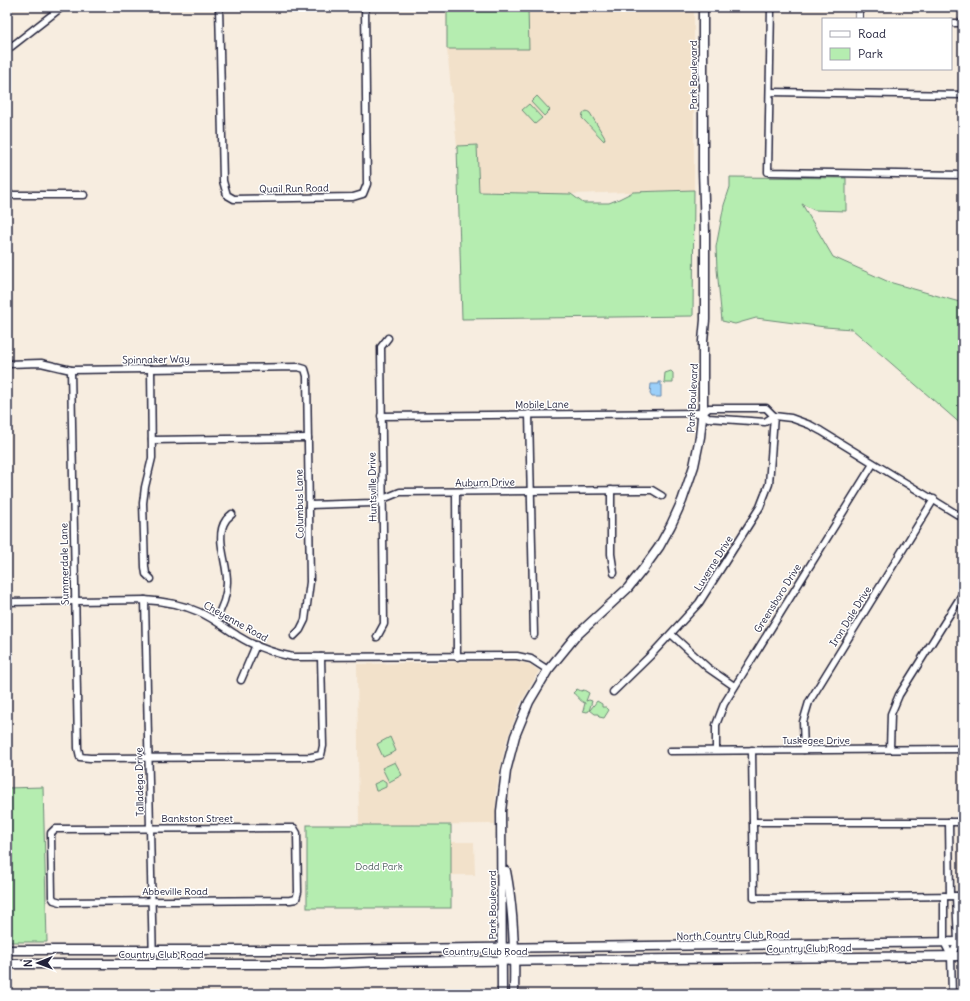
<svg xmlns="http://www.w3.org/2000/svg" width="970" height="1001" viewBox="0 0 970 1001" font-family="Delius,sans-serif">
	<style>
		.built { fill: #f2e1ca }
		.green { fill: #b5edb0; stroke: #6c8876 }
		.water { fill: #9bcff9; stroke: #6b8aad }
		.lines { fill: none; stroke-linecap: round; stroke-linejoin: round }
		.minor-casing { stroke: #22223b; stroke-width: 9 }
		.secondary-casing { stroke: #22223b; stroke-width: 11 }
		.minor { stroke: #fff; stroke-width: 6 }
		.secondary { stroke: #fff; stroke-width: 8 }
		.labels { text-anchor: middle; stroke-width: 3; stroke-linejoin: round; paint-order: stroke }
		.street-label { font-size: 10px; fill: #22223b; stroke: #fff }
		.park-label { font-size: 10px; fill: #4e5f5e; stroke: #fff }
	</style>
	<rect width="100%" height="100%" fill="#f7ede0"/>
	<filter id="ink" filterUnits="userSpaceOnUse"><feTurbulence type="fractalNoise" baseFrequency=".025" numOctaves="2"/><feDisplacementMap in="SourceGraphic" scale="8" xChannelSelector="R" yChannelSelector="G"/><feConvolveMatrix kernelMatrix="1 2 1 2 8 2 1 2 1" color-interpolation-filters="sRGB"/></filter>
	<g filter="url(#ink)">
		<!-- built -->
		<g class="built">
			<polygon points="446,7 694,7 694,190 571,194 479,192 477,145 457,146 447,49"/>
			<polygon points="516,661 528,664 539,671 520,704 506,742 499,773 496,793 495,824 359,825 357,664"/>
			<polygon points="451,842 474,842 475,875 451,875"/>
		</g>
		<!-- green -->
		<g class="green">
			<polygon points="447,7 528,7 529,49 447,49"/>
			<polygon points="537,96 550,110 544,116 531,102"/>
			<polygon points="529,104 542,118 535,124 522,110"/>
			<polygon points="587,111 590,113 605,138 604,141 582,118 583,113"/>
			<polygon points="477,145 479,192 571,194 583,203 609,203 619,199 633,192 694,190 693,316 462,319 457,146"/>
			<polygon points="730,177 846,178 846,211 814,210 802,204 833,257 889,282 963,303 963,426 852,329 825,327 756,318 735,324 722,321 717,269 716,247 724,205 730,187"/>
			<polygon points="671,371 673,373 673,383 664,383 665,373"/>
			<path d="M577,689l4,2 3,-1 5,3 -3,8 3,-1 3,1 -3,10 -2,1 -4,-1 2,-8c-6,-2 -7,-7 -12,-10z"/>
			<polygon points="597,701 602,704 602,707 606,707 609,710 604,718 599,717 598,714 595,714 590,710"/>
			<polygon points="390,737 396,751 383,757 377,744"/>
			<polygon points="395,762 402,775 389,782 382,768"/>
			<polygon points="383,780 386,782 386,787 377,791 376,791 374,784"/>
			<polygon points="43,787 47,942 7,942 7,788"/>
			<rect x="307" y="825" width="144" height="83"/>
		</g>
		<!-- water -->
		<polygon class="water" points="659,382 661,382 661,397 652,397 650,394 651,384 659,384"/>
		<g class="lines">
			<!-- minor casing -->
			<g class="minor-casing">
				<g id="minor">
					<polyline points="219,7 223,181 227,195 234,199 353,197 363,194 367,184 365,7"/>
					<polyline points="771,7 768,172 963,175"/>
					<polyline points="859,19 859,7"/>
					<polyline points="951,23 963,23"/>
					<polyline points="7,50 62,7"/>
					<polyline points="770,92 963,95"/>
					<polyline points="7,195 84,195"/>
					<polyline points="7,364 41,363 71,370 298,367 305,369 307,376 310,582 305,620 300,630 294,636"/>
					<polyline points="151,369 152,458 145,487 143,503 145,567 146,574 151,579"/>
					<polyline points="71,370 78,748 80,757 90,758 311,757 321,755 323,746 321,657"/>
					<polyline points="703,413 709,408 766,408 774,416 791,418 810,425 821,431 963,518"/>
					<polyline points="703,413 708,418 765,422 774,416"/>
					<polyline points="529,414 534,635"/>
					<polyline points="381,416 703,413"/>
					<polyline points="152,440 308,438"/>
					<polyline points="611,490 611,554 614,573"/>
					<polyline points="456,492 457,657"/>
					<polyline points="309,505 373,503 400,492 639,490 652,490 662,496"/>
					<polyline points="145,600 153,965"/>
					<path d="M7,602l138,-2c19,1 36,4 54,12 14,6 26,16 39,24 17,11 36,17 55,21l224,-1 14,3 17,11"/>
					<path d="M215,620c7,-11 12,-25 12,-38 1,-18 -13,-46 -1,-62 1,-2 4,-4 6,-6"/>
					<polyline points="671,634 708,668 734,686"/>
					<polyline points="377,637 384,624 381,347 388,338"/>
					<polyline points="241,680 256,645"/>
					<polyline points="613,692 651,655 699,603 760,507 769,484 774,416"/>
					<polyline points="890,749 891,714 899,695 963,593"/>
					<polyline points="716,750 716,725 724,704 873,464"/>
					<polyline points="752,750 754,898 963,896"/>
					<polyline points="804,750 803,722 809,702 934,499"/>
					<polyline points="670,751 963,749"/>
					<polyline points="753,822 963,822"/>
					<polyline points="949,822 950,896"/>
					<polygon points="289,828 294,828 297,833 298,892 296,899 290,900 61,902 54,900 52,897 51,836 51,833 55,829"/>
					<polyline points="944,896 944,942 951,956 958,942 956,896"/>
					<polyline points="951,956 952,994"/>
				</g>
			</g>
			<!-- secondary casing -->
			<g class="secondary-casing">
				<g id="secondary">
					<path d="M506,871c8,41 9,82 8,123"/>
					<polyline points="7,950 323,950 963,942"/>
					<polyline points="7,964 323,964 375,962 963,956"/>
					<polyline points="502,994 501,811 506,771 515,736 529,702 548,670 575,637 628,588 644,568 659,547 671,525 682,501 694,466 700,437 703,407 703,341 705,320 705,233 703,170 703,7"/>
				</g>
			</g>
			<!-- minor -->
			<use href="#minor" class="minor"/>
			<!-- secondary -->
			<use href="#secondary" class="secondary"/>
		</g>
	</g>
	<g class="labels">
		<!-- street labels -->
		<g class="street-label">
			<text transform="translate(693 75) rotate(-90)" y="4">Park Boulevard</text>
			<text transform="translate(294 188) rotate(-1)" y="4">Quail Run Road</text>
			<text transform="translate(156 359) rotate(-1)" y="4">Spinnaker Way</text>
			<text transform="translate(692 398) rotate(-87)" y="4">Park Boulevard</text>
			<text transform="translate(542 404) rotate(-1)" y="4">Mobile Lane</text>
			<text transform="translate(485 482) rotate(-1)" y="4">Auburn Drive</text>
			<text transform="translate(372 487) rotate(-91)" y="4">Huntsville Drive</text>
			<text transform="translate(299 504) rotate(-91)" y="4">Columbus Lane</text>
			<text transform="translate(713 563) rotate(-58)" y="4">Luverne Drive</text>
			<text transform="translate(64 564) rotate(-91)" y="4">Summerdale Lane</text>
			<text transform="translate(777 598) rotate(-58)" y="4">Greensboro Drive</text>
			<text transform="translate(850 616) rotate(-58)" y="4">Iron Dale Drive</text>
			<text transform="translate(236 621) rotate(29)" y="4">Cheyenne Road</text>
			<text x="816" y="744">Tuskegee Drive</text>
			<text transform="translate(139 782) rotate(-91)" y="4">Talladega Drive</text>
			<text x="197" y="822">Bankston Street</text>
			<text x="175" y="895">Abbeville Road</text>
			<text transform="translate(492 905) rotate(-90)" y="4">Park Boulevard</text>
			<text transform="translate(733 935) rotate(-1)" y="4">North Country Club Road</text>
			<text transform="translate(809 948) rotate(-1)" y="4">Country Club Road</text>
			<text x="485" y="955">Country Club Road</text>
			<text x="161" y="958">Country Club Road</text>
		</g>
		<!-- park labels -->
		<g class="park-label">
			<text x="379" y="870">Dodd Park</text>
		</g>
	</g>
	<!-- margin -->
	<rect width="970" height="1001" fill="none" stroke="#fff" stroke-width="24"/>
	<rect x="12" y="12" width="946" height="977" fill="none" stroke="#22223b" stroke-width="1.5" filter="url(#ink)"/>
	<!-- legend -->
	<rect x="822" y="18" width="130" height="52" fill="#ffffff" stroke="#a7a7b1"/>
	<rect x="830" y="31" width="20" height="6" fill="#ffffff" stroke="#a7a7b1"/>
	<text x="858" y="38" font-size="12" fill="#22223b">Road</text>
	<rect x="830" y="48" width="20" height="12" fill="#b5edb0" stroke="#a7a7b1"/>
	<text x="858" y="58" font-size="12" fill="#22223b">Park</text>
	<!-- north arrow -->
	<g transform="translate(38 963) rotate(269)" stroke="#ffffff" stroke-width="3" paint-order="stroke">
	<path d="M0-3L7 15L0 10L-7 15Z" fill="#22223b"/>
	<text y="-6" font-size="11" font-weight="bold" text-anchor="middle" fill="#22223b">N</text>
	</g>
</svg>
